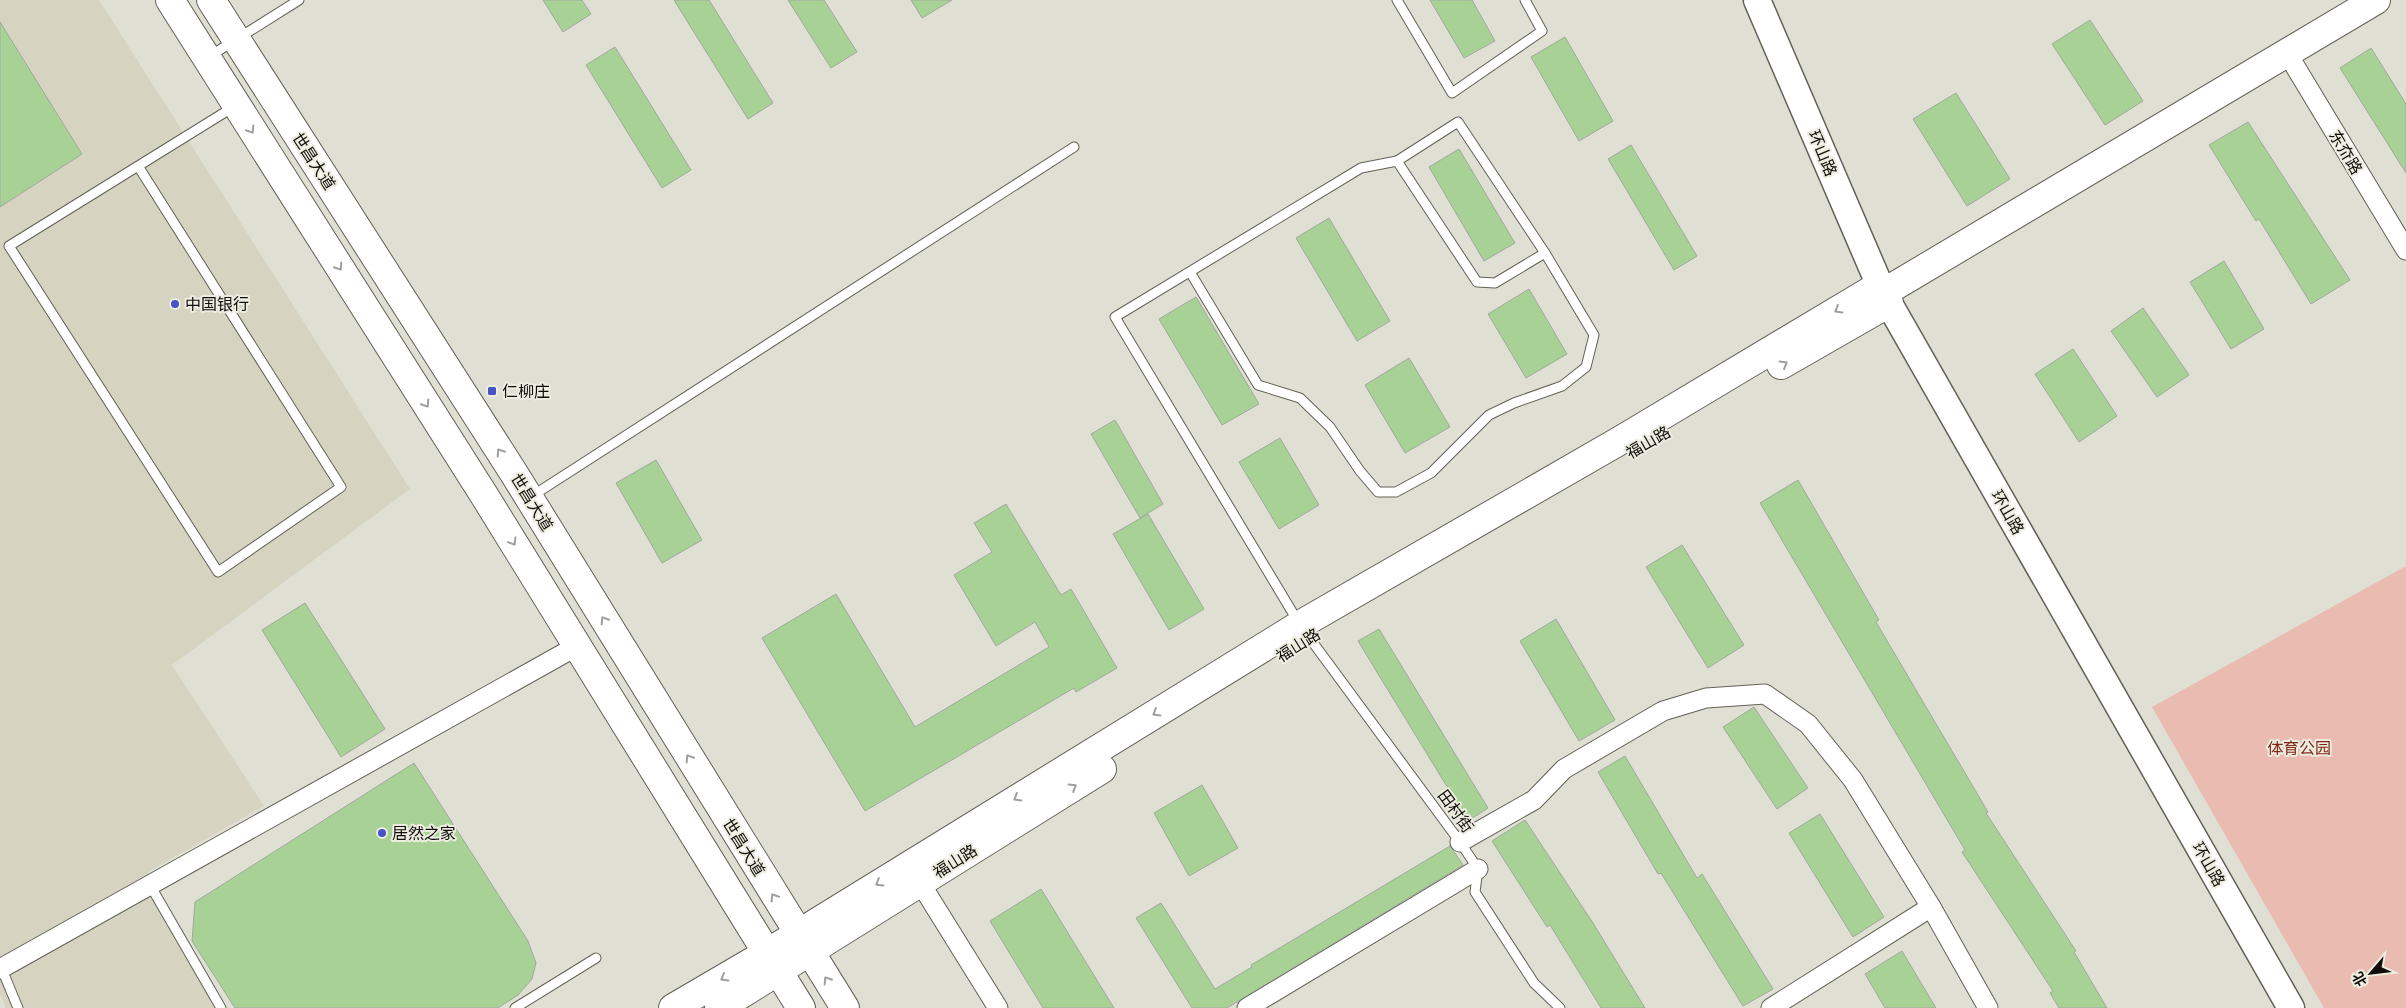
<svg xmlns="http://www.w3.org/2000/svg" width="2406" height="1008" viewBox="0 0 2406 1008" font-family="'Sofia Sans Condensed','Noto Sans SC',sans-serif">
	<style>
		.built { fill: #d6d4c1 }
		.green { fill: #eabbb0 }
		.building { fill: #a8d295; stroke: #a1a89f }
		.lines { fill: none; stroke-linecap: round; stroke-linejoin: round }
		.service-casing { stroke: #626157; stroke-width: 11 }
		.minor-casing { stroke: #626157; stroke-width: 21 }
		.secondary-casing { stroke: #626157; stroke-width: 29 }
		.primary-casing { stroke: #626157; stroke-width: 30 }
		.service { stroke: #fff; stroke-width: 9 }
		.minor { stroke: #fff; stroke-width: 19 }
		.secondary { stroke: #fff; stroke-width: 26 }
		.primary { stroke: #fff; stroke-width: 28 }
		.oneway { stroke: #9f9f9d }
		.poi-dot { fill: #4852c7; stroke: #edece0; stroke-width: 2 }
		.labels { text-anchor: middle; stroke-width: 4; stroke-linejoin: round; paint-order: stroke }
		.street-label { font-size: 16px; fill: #0f0e0b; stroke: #edece0 }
		.poi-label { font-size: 16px; fill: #0f0e0b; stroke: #edece0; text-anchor: start }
		.park-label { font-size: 16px; fill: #802817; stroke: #edece0 }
	</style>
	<rect width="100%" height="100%" fill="#e0dfd3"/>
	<!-- built -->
	<polygon class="built" points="0,0 99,0 410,489 172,665 264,806 148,872 226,1008 6,1008 0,994"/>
	<!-- green -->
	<polygon class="green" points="2406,566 2406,1008 2324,1008 2152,707"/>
	<!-- building -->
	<g class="building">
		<polygon points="543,0 582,0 591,14 563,32"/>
		<polygon points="674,0 709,0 773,103 748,119"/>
		<polygon points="788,0 824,0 857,52 831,68"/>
		<polygon points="911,0 952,0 922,18"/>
		<polygon points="1430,0 1472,0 1495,41 1464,58"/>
		<polygon points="2090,20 2143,101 2105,125 2052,44"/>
		<polygon points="0,22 82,154 0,207"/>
		<polygon points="1565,37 1613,121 1579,141 1531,57"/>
		<polygon points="615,47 691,170 662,188 586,65"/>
		<polygon points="2371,48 2406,104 2406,173 2340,68"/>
		<polygon points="1956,93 2010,179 1967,206 1913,119"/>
		<polygon points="2248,122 2350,280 2311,304 2259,219 2256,221 2209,145"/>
		<polygon points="1631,145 1697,256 1674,270 1608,159"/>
		<polygon points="1459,149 1515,243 1484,261 1429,167"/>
		<polygon points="1329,218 1390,321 1357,341 1296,238"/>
		<polygon points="2224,261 2264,329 2231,349 2190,282"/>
		<polygon points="1529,289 1567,354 1526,378 1488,314"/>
		<polygon points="1196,297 1259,404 1222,425 1159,319"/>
		<polygon points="2143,308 2189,375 2157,397 2111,331"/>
		<polygon points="2073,349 2117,416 2079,442 2035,374"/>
		<polygon points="1409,358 1450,427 1405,453 1365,385"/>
		<polygon points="1115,420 1163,504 1140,518 1091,434"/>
		<polygon points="1280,438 1319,505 1279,529 1239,462"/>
		<polygon points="656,460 702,540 662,563 616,483"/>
		<polygon points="1798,480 1879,620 1876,622 1988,812 1986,813 2076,951 2074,952 2107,1008 2059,1008 2050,993 2053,991 1962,852 1965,850 1760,503"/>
		<polygon points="1006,504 1061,595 1071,589 1117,668 1076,692 1074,688 865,811 762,638 836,594 915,727 1049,647 1035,622 996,646 954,575 992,552 974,523"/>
		<polygon points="1148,514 1204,609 1169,630 1113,534"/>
		<polygon points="1682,545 1744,645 1708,668 1646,567"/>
		<polygon points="305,603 385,729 341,757 262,630"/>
		<polygon points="1556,619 1615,720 1579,741 1520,641"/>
		<polygon points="1379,629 1488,808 1468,821 1358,641"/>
		<polygon points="1754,707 1808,788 1777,809 1723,727"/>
		<polygon points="1625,756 1697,878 1702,874 1773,989 1743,1006 1661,873 1658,874 1598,772"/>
		<polygon points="414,763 528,941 536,963 532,979 518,995 498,1008 235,1008 192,941 195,902"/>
		<polygon points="1202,785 1238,848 1189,876 1154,813"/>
		<polygon points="1820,814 1884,917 1853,937 1789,833"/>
		<polygon points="1525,820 1593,923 1645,1008 1601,1008 1550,925 1547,927 1492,841"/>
		<polygon points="1450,846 1463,865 1227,1008 1192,1008 1136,918 1161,903 1215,989 1252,967 1251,965"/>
		<polygon points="1041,889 1114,1008 1043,1008 990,921"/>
		<polygon points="1902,951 1936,1008 1885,1008 1865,974"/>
	</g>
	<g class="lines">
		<!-- service casing -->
		<g class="service-casing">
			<g id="service">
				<polyline points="1397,0 1452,93 1542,31 1525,0"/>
				<polyline points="210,56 299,0"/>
				<polyline points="138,166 341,487 218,572 9,246 235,106"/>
				<polyline points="1545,253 1495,283 1477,282 1397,161 1361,168 1115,317 1300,625 1460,842 1478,869 1475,892 1534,983 1560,1008"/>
				<polyline points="1190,272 1258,385 1300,398 1330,427 1360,471 1378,492 1396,492 1431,473 1489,415 1514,403 1562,386 1586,367 1594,335 1545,253 1458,122 1397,161"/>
				<polyline points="532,496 1074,147"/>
				<polyline points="150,885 221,1008"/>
				<polyline points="1,967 18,1008"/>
				<polyline points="515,1008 596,958"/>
			</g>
		</g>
		<!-- minor casing -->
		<g class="minor-casing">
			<g id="minor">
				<polyline points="2287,53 2406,250"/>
				<polyline points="1460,842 1534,800 1564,769 1663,711 1706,698 1765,694 1808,724 1853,780 1931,907 1988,1008"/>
				<polyline points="914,873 998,1008"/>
				<polyline points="0,969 577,646"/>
				<polyline points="1247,1008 1478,869"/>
				<polyline points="1771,1008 1931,907"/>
			</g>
		</g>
		<!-- secondary casing -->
		<g class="secondary-casing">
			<polyline id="secondary" points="1757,0 1883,293 2291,1008"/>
		</g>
		<!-- primary casing -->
		<g class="primary-casing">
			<g id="primary">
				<polyline points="170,0 484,495 801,1008"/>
				<polyline points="211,0 515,475 845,1008"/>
				<polyline points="1883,293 2376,0"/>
				<polyline points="1781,365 1889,303"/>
				<polyline points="673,1008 767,953 1298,626 1621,440 1880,285"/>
				<polyline points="719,1008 1102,769"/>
			</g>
		</g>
		<!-- service -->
		<use href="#service" class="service"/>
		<!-- minor -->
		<use href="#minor" class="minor"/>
		<!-- secondary -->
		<use href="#secondary" class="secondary"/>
		<!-- primary -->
		<use href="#primary" class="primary"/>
	</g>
	<!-- one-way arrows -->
	<defs><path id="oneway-chevron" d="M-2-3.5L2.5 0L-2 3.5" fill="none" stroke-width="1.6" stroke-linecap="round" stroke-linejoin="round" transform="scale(1.25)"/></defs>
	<g class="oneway">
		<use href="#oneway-chevron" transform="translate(251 130) rotate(57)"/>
		<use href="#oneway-chevron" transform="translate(339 267) rotate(57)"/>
		<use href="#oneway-chevron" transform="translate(1838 310) rotate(149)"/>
		<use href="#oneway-chevron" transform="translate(1784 364) rotate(-30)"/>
		<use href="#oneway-chevron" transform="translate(426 404) rotate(57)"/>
		<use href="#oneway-chevron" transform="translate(500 452) rotate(-123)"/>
		<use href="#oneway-chevron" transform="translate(513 542) rotate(59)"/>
		<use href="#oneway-chevron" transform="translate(604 620) rotate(-122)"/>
		<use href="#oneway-chevron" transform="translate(1156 713) rotate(149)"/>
		<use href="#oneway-chevron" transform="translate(689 758) rotate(-122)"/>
		<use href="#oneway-chevron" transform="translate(1073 787) rotate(-32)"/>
		<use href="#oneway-chevron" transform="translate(1017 798) rotate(149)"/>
		<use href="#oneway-chevron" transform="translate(879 883) rotate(148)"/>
		<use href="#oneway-chevron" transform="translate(774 897) rotate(-122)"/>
		<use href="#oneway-chevron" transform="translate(724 978) rotate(150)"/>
		<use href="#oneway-chevron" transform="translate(827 980) rotate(-123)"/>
	</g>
	<!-- markers -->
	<g class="poi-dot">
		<circle cx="175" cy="304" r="5"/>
		<rect x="487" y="386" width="10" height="10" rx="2.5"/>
		<circle cx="382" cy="833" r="5"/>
	</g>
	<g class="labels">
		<!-- street labels -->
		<g class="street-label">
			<text transform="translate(2346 152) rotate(59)" y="6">东夼路</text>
			<text transform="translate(1823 153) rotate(67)" y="6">环山路</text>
			<text transform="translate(314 161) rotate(57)" y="6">世昌大道</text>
			<text transform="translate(1648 442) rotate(-30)" y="6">福山路</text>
			<text transform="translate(532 502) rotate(58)" y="6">世昌大道</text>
			<text transform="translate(2008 512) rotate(60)" y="6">环山路</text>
			<text transform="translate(1298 645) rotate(-32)" y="6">福山路</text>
			<text transform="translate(1456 811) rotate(54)" y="6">田村街</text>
			<text transform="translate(744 847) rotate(58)" y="6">世昌大道</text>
			<text transform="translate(955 861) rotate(-32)" y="6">福山路</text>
			<text transform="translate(2209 864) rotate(60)" y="6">环山路</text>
		</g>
		<!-- poi labels -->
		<g class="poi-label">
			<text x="185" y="310">中国银行</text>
			<text x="502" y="397">仁柳庄</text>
			<text x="392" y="839">居然之家</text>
		</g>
		<!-- park labels -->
		<g class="park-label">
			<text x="2299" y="754">体育公园</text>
		</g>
	</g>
	<!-- north arrow -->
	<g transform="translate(2371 973) rotate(242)" stroke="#edece0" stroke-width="4" paint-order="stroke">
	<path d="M0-4L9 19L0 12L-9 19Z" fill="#0f0e0b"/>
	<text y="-8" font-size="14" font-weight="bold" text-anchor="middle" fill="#0f0e0b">北</text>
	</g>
</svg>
